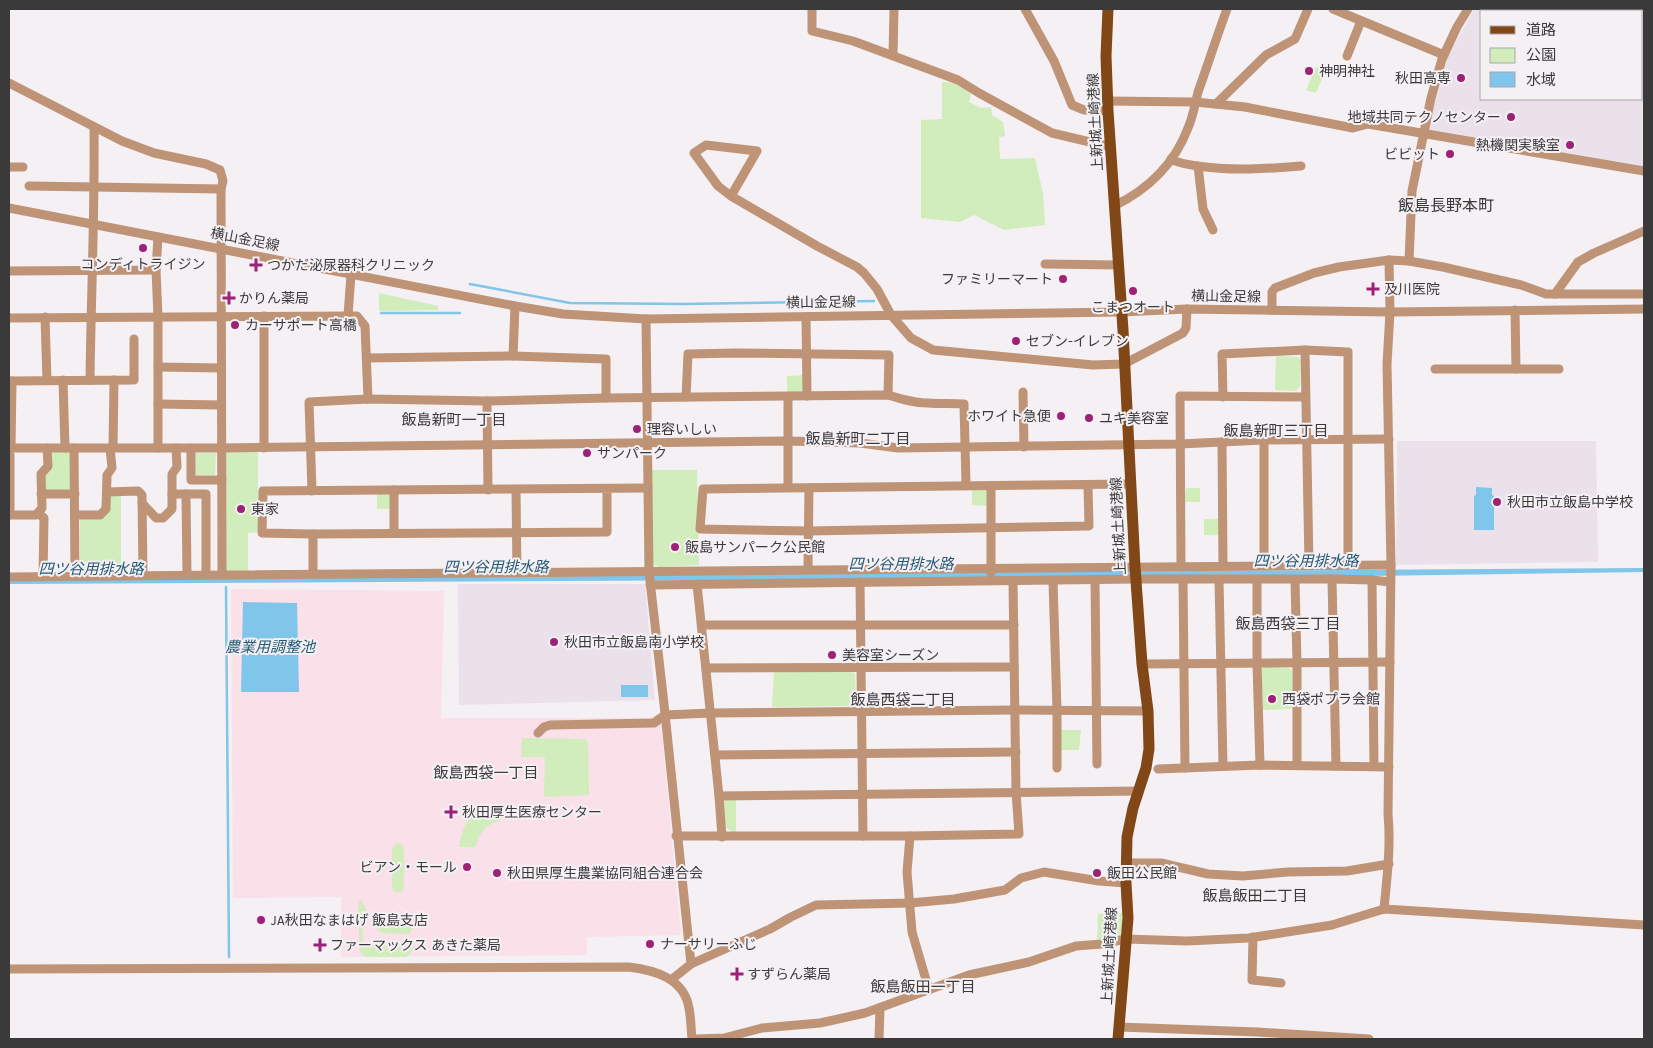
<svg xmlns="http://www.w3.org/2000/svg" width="1653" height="1048" viewBox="0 0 1653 1048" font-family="Karla,'Noto Sans JP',sans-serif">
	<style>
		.built { fill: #ebe1eb; fill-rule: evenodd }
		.medical { fill: #f9e0e9 }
		.green { fill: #d0edbb }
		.water { fill: #80c5ea }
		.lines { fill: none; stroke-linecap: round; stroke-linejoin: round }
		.stream { stroke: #80c5ea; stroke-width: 2.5 }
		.minor { stroke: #be9376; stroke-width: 9 }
		.major { stroke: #824717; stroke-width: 11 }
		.poi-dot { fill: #9d2177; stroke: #f4f0f4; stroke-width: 2 }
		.labels { text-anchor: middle; stroke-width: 4; stroke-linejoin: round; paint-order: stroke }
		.poi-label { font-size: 14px; fill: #3b3a3b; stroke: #f4f0f4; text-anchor: start }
		.street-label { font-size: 14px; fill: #3b3a3b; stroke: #f4f0f4 }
		.neighbourhood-label { font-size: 15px; fill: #3b3a3b; stroke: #f4f0f4 }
		.water-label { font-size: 15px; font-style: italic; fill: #255a74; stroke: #f4f0f4 }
		.quarter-label { font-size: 16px; fill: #3b3a3b; stroke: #f4f0f4 }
	</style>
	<rect width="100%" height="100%" fill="#f4f0f4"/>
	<!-- built -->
	<g class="built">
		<path d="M1474,9h170v158l-218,-36 21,-73zM1482,11h160v88h-160z"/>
		<polygon points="1397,441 1596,441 1598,562 1396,565"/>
		<polygon points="458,584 645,584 655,700 459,705"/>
	</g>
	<!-- medical -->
	<polygon class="medical" points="231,589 444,591 441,718 648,718 660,714 681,935 587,937 587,955 341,957 341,897 233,898"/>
	<!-- green -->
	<g class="green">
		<polygon points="1316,67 1325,71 1316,93 1306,90"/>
		<polygon points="942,82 957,83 971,94 969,102 981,108 991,107 992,115 1003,122 1005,136 999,137 1000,159 1035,158 1043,194 1045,225 1004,230 974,215 960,222 921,218 921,120 942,119"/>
		<polygon points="379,293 438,306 438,310 379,311"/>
		<polygon points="1276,356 1298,357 1301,360 1300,386 1296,391 1275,390"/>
		<polygon points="804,375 804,389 801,392 787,392 787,376"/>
		<polygon points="226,451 258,451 258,532 248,533 248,571 226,571"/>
		<polygon points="51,452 71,452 72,490 45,491 45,476"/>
		<polygon points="196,453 216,453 215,475 195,475"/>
		<polygon points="652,470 697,470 699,565 660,567 652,564"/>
		<polygon points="972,488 986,488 989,491 988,506 972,505"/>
		<polygon points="1186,488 1200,488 1200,502 1185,502"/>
		<polygon points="377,493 389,493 391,496 391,509 377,509"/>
		<polygon points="110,495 121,495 121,568 80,569 80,519 102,519 110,509"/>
		<rect x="1204" y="519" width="15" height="16"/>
		<polygon points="1264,667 1288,668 1292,670 1292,709 1263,710 1261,670"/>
		<polygon points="774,671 851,671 855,674 856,702 852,706 772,707"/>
		<polygon points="1060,730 1081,730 1079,750 1059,750"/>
		<polygon points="522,738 586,739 588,744 589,795 544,797 545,757 521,757"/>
		<polygon points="726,798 736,798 736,832 731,831 724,826 723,803"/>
		<path d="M500,804l1,17c-15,2 -22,12 -25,26h-17c4,-26 14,-39 41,-43z"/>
		<polygon points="396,843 400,843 404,848 404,888 403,891 397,893 393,890 392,887 392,848"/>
		<polygon points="361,900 365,906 366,911 362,911 363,946 415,947 407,957 366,957 360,952 358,906 359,902"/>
		<polygon points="1123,913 1122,937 1097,942 1098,914"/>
		<polygon points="383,920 407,921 411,923 412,930 409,934 382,933 377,929 380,922"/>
	</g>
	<!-- water -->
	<g class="water">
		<polygon points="1476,487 1492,488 1492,495 1494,496 1494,530 1474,530 1474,496 1476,495"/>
		<polygon points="1644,568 1644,572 1297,577 9,584 9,579"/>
		<polygon points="243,602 297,603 299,692 241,692"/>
		<rect x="621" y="685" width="27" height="12"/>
	</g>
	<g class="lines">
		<!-- stream -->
		<g class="stream">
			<polyline points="470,284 570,303 684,304 874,301"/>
			<polyline points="381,313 460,313"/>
			<polyline points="226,587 229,957"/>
		</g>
		<!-- minor -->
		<g class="minor">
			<polyline points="812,9 812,31 853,41 958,80 979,93 1052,133 1111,147"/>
			<polyline points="1025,9 1054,61 1072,105 1084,110 1108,111"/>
			<polyline points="1333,9 1444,55"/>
			<polyline points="893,55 894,9"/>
			<polyline points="1347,56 1361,21"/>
			<polyline points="9,83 122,141 154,153 206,164 220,170 223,181 221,189"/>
			<polyline points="1108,101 1195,102 1245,107 1353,128 1368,124 1644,171"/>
			<polyline points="1216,104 1266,55 1295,39 1308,9"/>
			<path d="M1171,159c8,5 17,5 26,7 35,5 69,3 104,0"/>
			<polyline points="1198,166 1203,209 1213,230"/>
			<polyline points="9,167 23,167"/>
			<polyline points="29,186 221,189 222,574"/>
			<polyline points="731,196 757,151 706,145 694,153 718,186 731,196 817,246 857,267 864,273 877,289 891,315 911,338 933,350 1093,365 1124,364 1183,333 1186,328 1187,309"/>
			<path d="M1114,206c35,-17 60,-41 74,-78 5,-11 7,-24 10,-36 10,-28 19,-56 29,-83"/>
			<polyline points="9,208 515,306 563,314 646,319 1121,312 1187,309 1390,312 1644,309"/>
			<polyline points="1409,261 1412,191 1431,98 1442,59 1457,27 1468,9"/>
			<polyline points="1045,264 1118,265"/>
			<polyline points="156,270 158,317 158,448"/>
			<polyline points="9,271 156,270 158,237"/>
			<polyline points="1555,294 1578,262 1594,253 1644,231"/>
			<polyline points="1272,310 1272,292 1275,288 1314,273 1339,267 1389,260 1409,261 1443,267 1521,285 1546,294 1644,294"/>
			<polyline points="1515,310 1516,369"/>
			<polyline points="348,315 351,275"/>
			<polyline points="264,316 264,448"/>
			<polyline points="45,317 47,380"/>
			<polyline points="806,317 807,396"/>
			<polyline points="9,318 357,316 365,326 368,399"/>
			<polyline points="646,319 649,572 664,704 691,964 671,980"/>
			<polyline points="1305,350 1309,565"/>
			<polyline points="513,356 515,306"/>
			<polyline points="367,358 513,356 606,359 606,398"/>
			<polyline points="158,367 221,368"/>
			<polyline points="1435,369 1559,369"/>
			<polyline points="63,380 65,448"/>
			<path d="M90,380c1,-84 5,-168 4,-253"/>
			<polyline points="9,381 134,380 134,339"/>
			<polyline points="12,381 11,448 222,448 788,441 860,443 898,448 1180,444 1264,440 1389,439"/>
			<polyline points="1023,392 1024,447"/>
			<polyline points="686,397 688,354 736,353 889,355 888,395"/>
			<polyline points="1223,397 1222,354 1305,350 1348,352 1348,565"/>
			<polyline points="487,401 488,490"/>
			<polyline points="158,404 221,405"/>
			<polyline points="1222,442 1223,566"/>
			<polyline points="74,448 75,575"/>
			<polyline points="113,448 114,380"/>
			<polyline points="191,448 191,480 222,480"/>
			<polyline points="10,455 10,515"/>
			<polyline points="991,486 991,573"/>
			<polyline points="1088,486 1089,526 808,531 700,529 703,489 1131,484"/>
			<polyline points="788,487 788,397"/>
			<polyline points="607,489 607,532 313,534 262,533 263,491 648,488"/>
			<polyline points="516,490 517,573"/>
			<path d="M312,491l-3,-89 59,-3 119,2 119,-3 282,-3c13,4 26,8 40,8 12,1 24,0 36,1l2,81"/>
			<polyline points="107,492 138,491 142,495 143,575"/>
			<polyline points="41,494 75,494"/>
			<polyline points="172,494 206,494 206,574"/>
			<polyline points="186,494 187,574"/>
			<polyline points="142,503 156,518 163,518 172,509 172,474 177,467 176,448"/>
			<polyline points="38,513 44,518 43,576"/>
			<polyline points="9,515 36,515 42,508 41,474 48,466 47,448"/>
			<polyline points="75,515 100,515 106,509 107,475 112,468 110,448"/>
			<polyline points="394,533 394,490"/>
			<polyline points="1264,566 1264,440"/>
			<polyline points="1181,567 1180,396 1305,397"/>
			<polyline points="808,569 809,488"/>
			<polyline points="313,573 313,534"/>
			<polyline points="9,577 1391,565"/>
			<polyline points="1183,579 1185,768"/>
			<polyline points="1332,579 1336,766"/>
			<polyline points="1095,580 1097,764"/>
			<polyline points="1219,580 1223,766"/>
			<polyline points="1257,580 1257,663 1260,765"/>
			<polyline points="1295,580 1297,663 1297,765"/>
			<polyline points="1372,580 1374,766"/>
			<polyline points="1053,581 1057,710 1057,768"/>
			<polyline points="860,582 863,836"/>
			<polyline points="697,584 719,796 722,837"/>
			<polyline points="650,585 1136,579 1332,579 1372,580 1390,582"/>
			<polyline points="703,625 1014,625"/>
			<polyline points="1142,664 1390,662"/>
			<polyline points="707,668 1014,667"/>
			<polyline points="538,733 544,727 550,725 654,723 665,715 711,713 1015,710 1148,711"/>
			<polyline points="715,755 1016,752"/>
			<polyline points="1158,769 1260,765 1389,767"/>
			<polyline points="719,796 1139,791"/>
			<polyline points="676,836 910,836 1019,834 1016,792 1013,581"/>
			<polyline points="910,836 907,872 912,932 929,990"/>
			<polyline points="1127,863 1161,863 1208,874 1243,876 1288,872 1347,871 1389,864"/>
			<path d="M1384,909c3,-32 7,-63 4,-95l3,-249 -4,-201 3,-52 -1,-52"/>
			<polyline points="1253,937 1252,980 1281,983"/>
			<polyline points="691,964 770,929 791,917 816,905 910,903 954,899 1005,890 1021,878 1044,872 1099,881 1126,883"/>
			<path d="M9,969l620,-2c25,3 55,11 60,41 2,10 2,21 3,31"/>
			<polyline points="1119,1027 1257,1032 1369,1039"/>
			<polyline points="697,1039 724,1038 762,1028 820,1023 865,1013 969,975 1029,962 1076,946 1102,944 1126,939 1187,941 1249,938 1332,925 1384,909 1644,925"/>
			<polyline points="879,1039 880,1008"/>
		</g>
		<!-- major -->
		<polyline class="major" points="1108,9 1106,56 1108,111 1123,330 1135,567 1142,664 1148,711 1149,749 1146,768 1133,808 1127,837 1126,883 1128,918 1118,1039"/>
	</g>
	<!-- markers -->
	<g class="poi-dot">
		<circle cx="1309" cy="71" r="5"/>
		<circle cx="1461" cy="78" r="5"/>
		<circle cx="1511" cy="117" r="5"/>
		<circle cx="1570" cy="145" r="5"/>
		<circle cx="1450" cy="154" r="5"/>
		<circle cx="143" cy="248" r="5"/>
		<path d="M253.5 257.5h5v5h5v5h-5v5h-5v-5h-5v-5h5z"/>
		<circle cx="1063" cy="279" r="5"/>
		<path d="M1370.5 281.5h5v5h5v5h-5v5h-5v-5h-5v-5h5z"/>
		<circle cx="1133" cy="291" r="5"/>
		<path d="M226.5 290.5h5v5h5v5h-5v5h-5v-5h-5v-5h5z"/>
		<circle cx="235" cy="325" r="5"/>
		<circle cx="1016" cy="341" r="5"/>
		<circle cx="1061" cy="416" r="5"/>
		<circle cx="1089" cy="418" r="5"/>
		<circle cx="637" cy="429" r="5"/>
		<circle cx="587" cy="453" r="5"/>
		<circle cx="1497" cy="502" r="5"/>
		<circle cx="241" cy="509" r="5"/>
		<circle cx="675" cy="547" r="5"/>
		<circle cx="554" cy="642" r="5"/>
		<circle cx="832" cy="655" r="5"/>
		<circle cx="1272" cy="699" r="5"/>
		<path d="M448.5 804.5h5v5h5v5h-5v5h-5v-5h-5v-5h5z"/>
		<circle cx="467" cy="867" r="5"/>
		<circle cx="497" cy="873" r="5"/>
		<circle cx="1097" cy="873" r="5"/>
		<circle cx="261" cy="920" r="5"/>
		<circle cx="650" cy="944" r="5"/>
		<path d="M317.5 937.5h5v5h5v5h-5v5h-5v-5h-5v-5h5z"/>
		<path d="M734.5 966.5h5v5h5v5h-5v5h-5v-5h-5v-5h5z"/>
	</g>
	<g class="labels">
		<!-- poi labels -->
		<g class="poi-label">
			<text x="1319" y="76">神明神社</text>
			<text x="1451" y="83" text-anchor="end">秋田高専</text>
			<text x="1501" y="122" text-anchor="end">地域共同テクノセンター</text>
			<text x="1560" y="150" text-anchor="end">熱機関実験室</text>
			<text x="1440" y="159" text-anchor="end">ビビット</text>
			<text x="143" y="269" text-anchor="middle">コンディトライジン</text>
			<text x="267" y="270">つかだ泌尿器科クリニック</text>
			<text x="1053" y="284" text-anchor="end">ファミリーマート</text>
			<text x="1384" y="294">及川医院</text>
			<text x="239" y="303">かりん薬局</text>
			<text x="1133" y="312" text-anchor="middle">こまつオート</text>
			<text x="245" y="330">カーサポート高橋</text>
			<text x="1026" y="346">セブン-イレブン</text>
			<text x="1051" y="421" text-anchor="end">ホワイト急便</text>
			<text x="1099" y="423">ユキ美容室</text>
			<text x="647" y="434">理容いしい</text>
			<text x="597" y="458">サンパーク</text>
			<text x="1507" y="507">秋田市立飯島中学校</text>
			<text x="251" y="514">東家</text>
			<text x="685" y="552">飯島サンパーク公民館</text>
			<text x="564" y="647">秋田市立飯島南小学校</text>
			<text x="842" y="660">美容室シーズン</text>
			<text x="1282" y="704">西袋ポプラ会館</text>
			<text x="462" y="817">秋田厚生医療センター</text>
			<text x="457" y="872" text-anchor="end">ビアン・モール</text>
			<text x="507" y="878">秋田県厚生農業協同組合連合会</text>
			<text x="1107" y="878">飯田公民館</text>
			<text x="271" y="925">JA秋田なまはげ 飯島支店</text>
			<text x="660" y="949">ナーサリーふじ</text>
			<text x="330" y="950">ファーマックス あきた薬局</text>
			<text x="747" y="979">すずらん薬局</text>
		</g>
		<!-- street labels -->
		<g class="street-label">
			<text transform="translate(1095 122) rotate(-93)" y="5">上新城土崎港線</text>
			<text transform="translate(245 239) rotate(11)" y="5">横山金足線</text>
			<text transform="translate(1226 296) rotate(1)" y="5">横山金足線</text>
			<text transform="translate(821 302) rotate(-1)" y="5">横山金足線</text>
			<text transform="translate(1118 526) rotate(-93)" y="5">上新城土崎港線</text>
			<text transform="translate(1109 956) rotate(-87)" y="5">上新城土崎港線</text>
		</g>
		<!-- neighbourhood labels -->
		<g class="neighbourhood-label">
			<text x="454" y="425">飯島新町一丁目</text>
			<text x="1276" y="436">飯島新町三丁目</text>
			<text x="858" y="444">飯島新町二丁目</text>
			<text x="1288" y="629">飯島西袋三丁目</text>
			<text x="903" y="705">飯島西袋二丁目</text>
			<text x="486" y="778">飯島西袋一丁目</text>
			<text x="1255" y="901">飯島飯田二丁目</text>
			<text x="923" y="992">飯島飯田一丁目</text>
		</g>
		<!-- water labels -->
		<g class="water-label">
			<text x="1306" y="566">四ツ谷用排水路</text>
			<text x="901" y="569">四ツ谷用排水路</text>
			<text x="496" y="572">四ツ谷用排水路</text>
			<text x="91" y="574">四ツ谷用排水路</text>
			<text x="270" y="652">農業用調整池</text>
		</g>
		<!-- quarter labels -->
		<g class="quarter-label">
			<text x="1446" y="211">飯島長野本町</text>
		</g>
	</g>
	<!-- border -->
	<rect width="1653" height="1048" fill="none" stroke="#3b3a3b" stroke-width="20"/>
	<!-- legend -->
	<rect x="1480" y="10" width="162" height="90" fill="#f4f0f4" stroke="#aaa7aa"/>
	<rect x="1490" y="26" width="25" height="8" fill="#824717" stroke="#aaa7aa"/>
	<text x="1526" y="35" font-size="15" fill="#3b3a3b">道路</text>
	<rect x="1490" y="48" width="25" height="15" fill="#d0edbb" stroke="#aaa7aa"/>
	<text x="1526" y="60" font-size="15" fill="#3b3a3b">公園</text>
	<rect x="1490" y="72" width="25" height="15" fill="#80c5ea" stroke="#aaa7aa"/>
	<text x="1526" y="85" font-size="15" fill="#3b3a3b">水域</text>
</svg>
